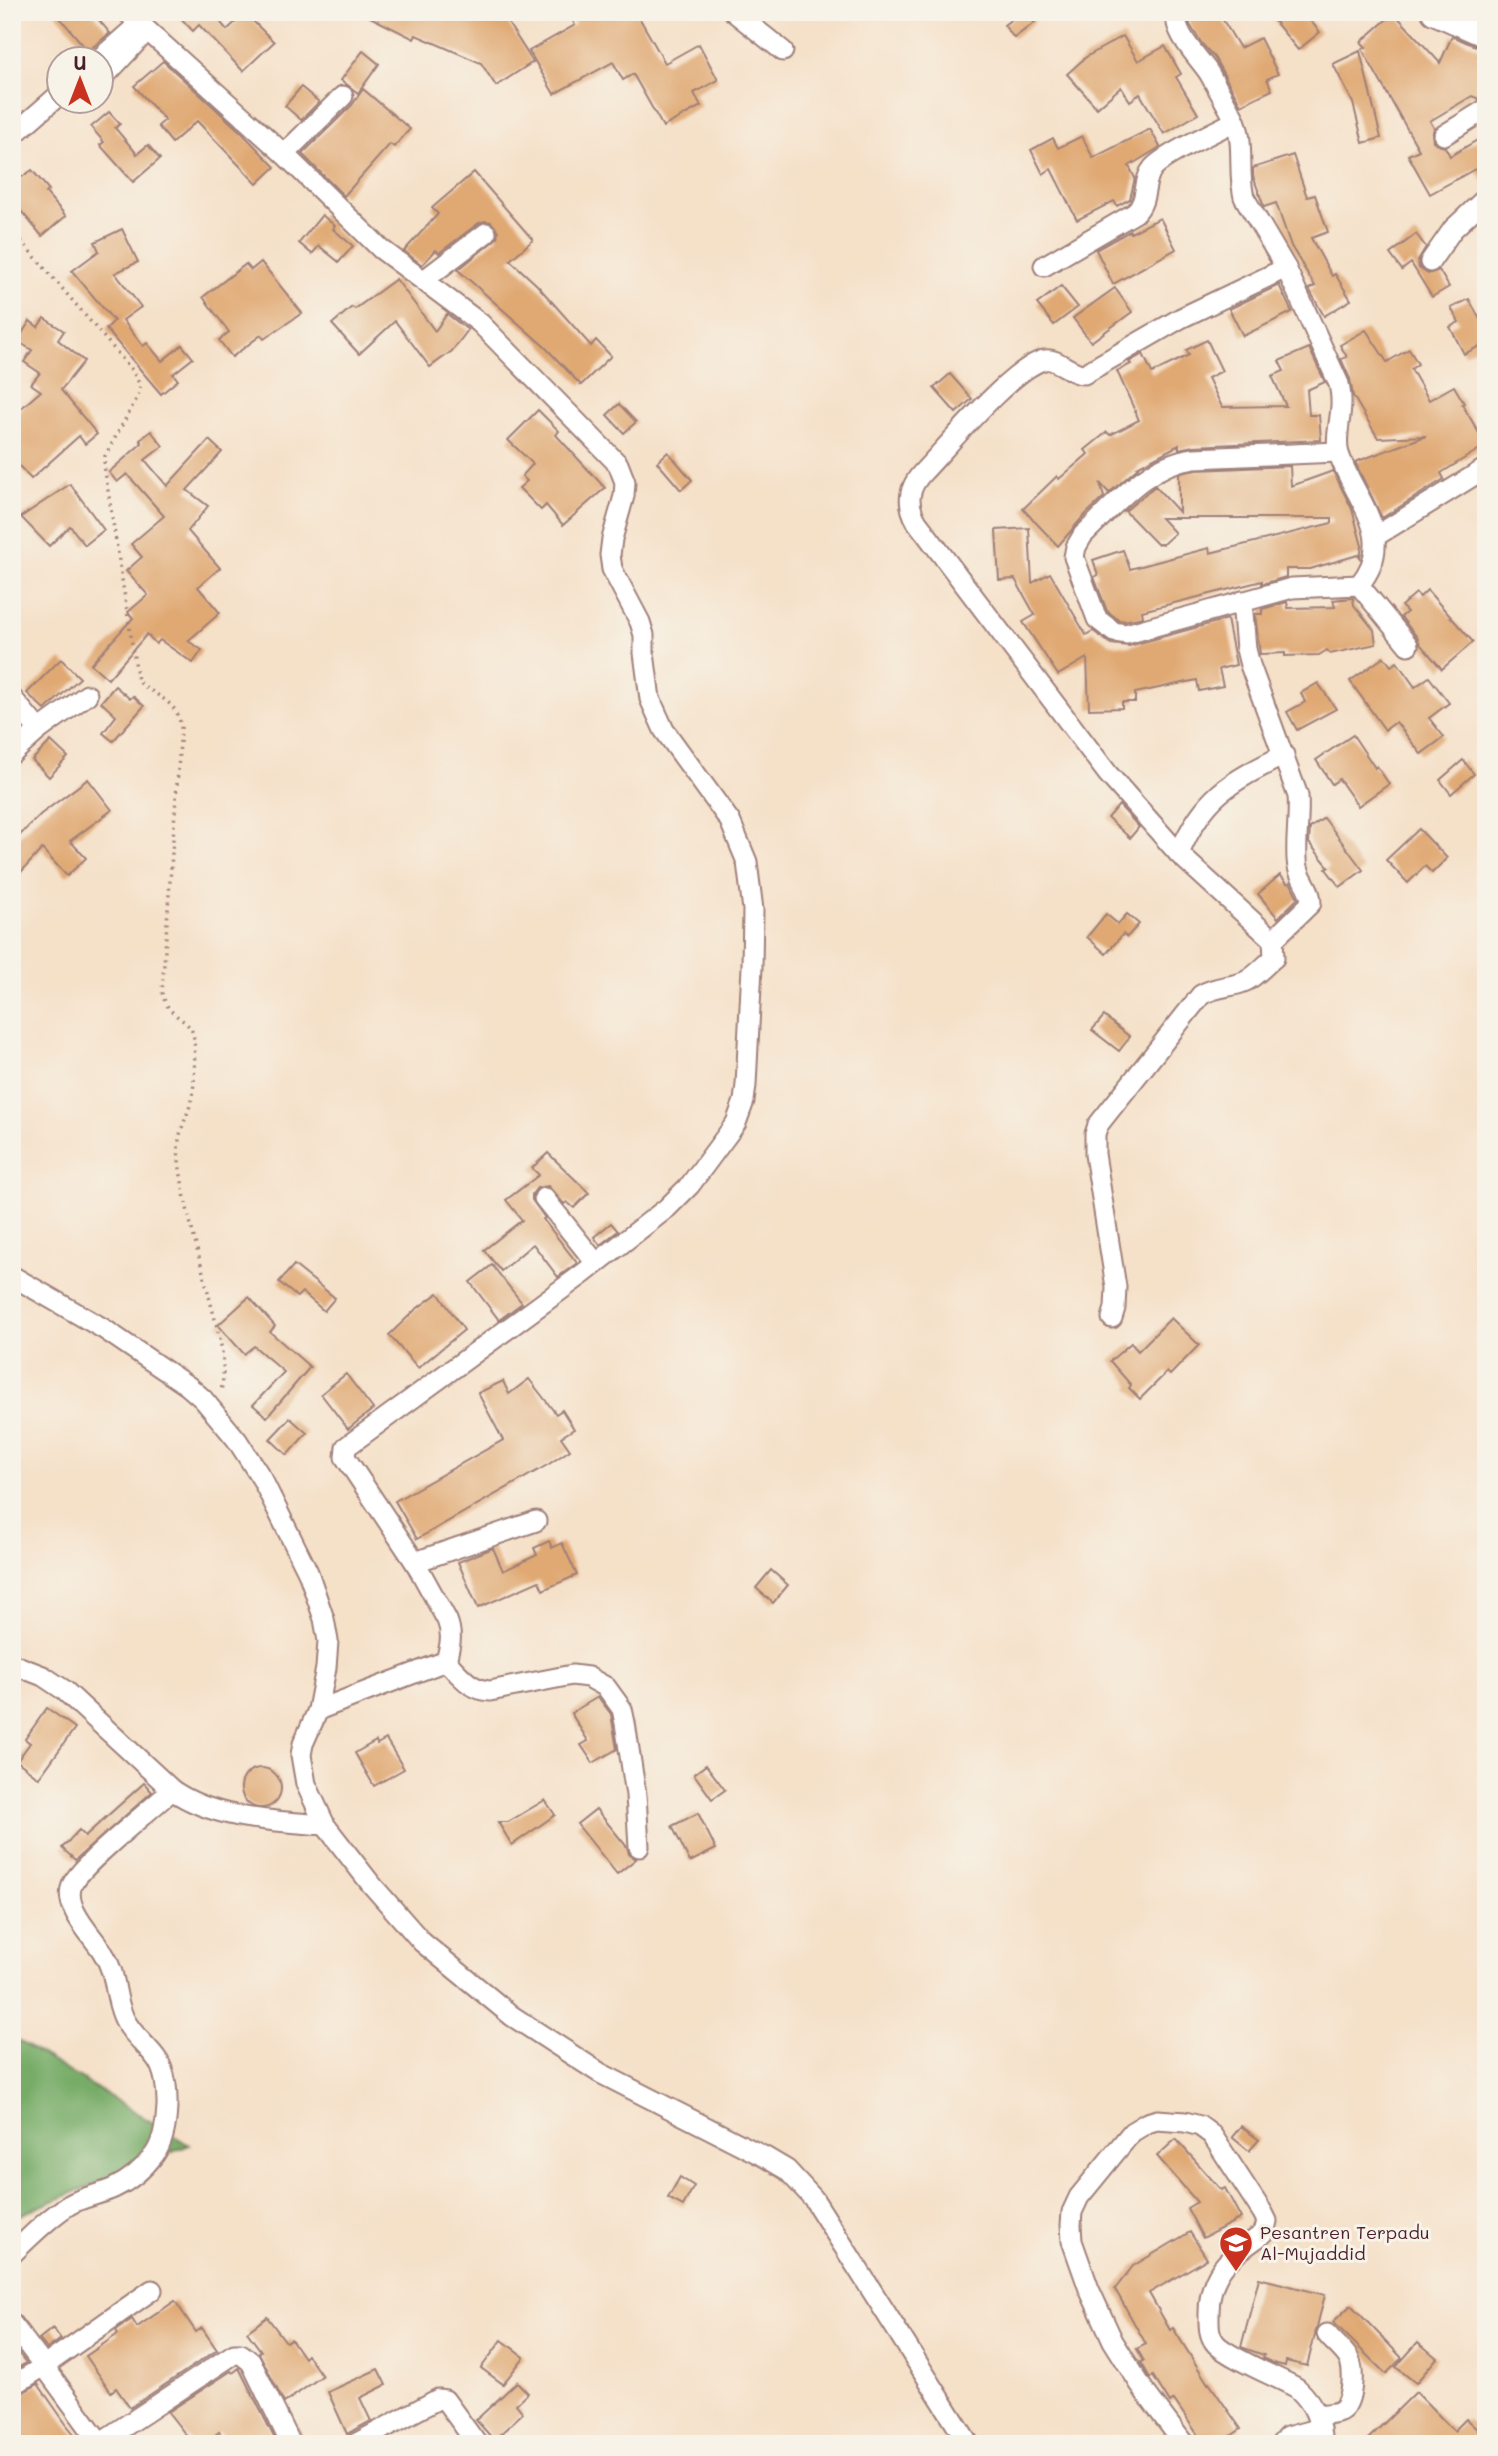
<svg xmlns="http://www.w3.org/2000/svg" width="1498" height="2456" viewBox="0 0 1498 2456" font-family="Mali,sans-serif">
	<style>
		.forest { fill: #77ac68; stroke: #60664a; stroke-width: 2 }
		.building { fill: #e0a973 }
		.lines { fill: none; stroke-linecap: round; stroke-linejoin: round }
		.minor-casing { stroke: #a0807a; stroke-width: 23 }
		.major-casing { stroke: #a0807a; stroke-width: 28 }
		.path { stroke: #a0807a; stroke-width: 3.5; stroke-dasharray: 2 5; stroke-linecap: butt }
		.minor { stroke: #fff; stroke-width: 19 }
		.major { stroke: #fff; stroke-width: 24 }
		.labels { text-anchor: middle; stroke-width: 6; stroke-linejoin: round; paint-order: stroke }
		.poi-label { font-size: 18px; fill: #4a1f2b; stroke: #f7f3e8; text-anchor: start }
	</style>
	<rect width="100%" height="100%" fill="#f7f3e8"/>
	<filter id="ink" filterUnits="userSpaceOnUse"><feTurbulence type="fractalNoise" baseFrequency=".0143" numOctaves="2"/><feDisplacementMap in="SourceGraphic" scale="14" xChannelSelector="R" yChannelSelector="G"/><feConvolveMatrix kernelMatrix="1 2 1 2 8 2 1 2 1" color-interpolation-filters="sRGB"/></filter>
	<filter id="wash" filterUnits="userSpaceOnUse"><feTurbulence type="fractalNoise" baseFrequency=".00686" numOctaves="4" result="noise"/><feDisplacementMap in="SourceGraphic" scale="28" xChannelSelector="R" yChannelSelector="G"/><feGaussianBlur stdDeviation="1.57" result="paint"/><feColorMatrix in="noise" values="0 0 0 0 0 0 0 0 0 0 0 0 0 0 0 0 0 1.4 0 .05"/><feComposite in="paint" operator="in"/></filter>
	<g filter="url(#wash)">
		<rect width="100%" height="100%" fill="#f5e0c8"/>
		<!-- forest -->
		<polygon class="forest" points="12,2037 189,2145 12,2218"/>
		<g id="blocks">
			<!-- building -->
			<g class="building">
				<polygon points="55,12 92,12 110,33 88,51"/>
				<polygon points="175,12 212,12 227,30 245,13 274,42 243,71 199,25 193,31"/>
				<polygon points="360,12 533,12 508,23 533,62 496,86 481,63 416,35 414,39"/>
				<polygon points="568,12 636,12 665,63 699,44 718,80 694,93 701,106 663,127 633,74 623,80 613,62 554,94 529,51 575,25"/>
				<polygon points="1021,12 1027,12 1035,22 1014,38 1004,25"/>
				<polygon points="1188,12 1218,12 1240,48 1260,38 1278,74 1267,79 1272,90 1241,105 1214,57 1202,44 1190,25"/>
				<polygon points="1267,12 1303,12 1320,32 1298,50"/>
				<polygon points="1394,13 1440,63 1452,36 1482,49 1478,57 1486,60 1486,97 1479,99 1472,96 1430,121 1434,128 1432,135 1433,141 1438,145 1445,147 1450,156 1486,135 1486,186 1475,169 1430,194 1408,155 1419,150 1362,49 1366,47 1361,42"/>
				<polygon points="1123,36 1138,61 1165,46 1181,74 1176,77 1198,114 1164,134 1140,94 1130,101 1121,87 1097,108 1067,74 1086,57"/>
				<polygon points="363,51 379,64 358,93 341,80"/>
				<polygon points="1360,51 1381,138 1363,143 1353,103 1333,64"/>
				<polygon points="163,61 241,132 275,167 257,184 197,121 172,143 158,126 165,120 134,86"/>
				<polygon points="301,87 319,102 301,120 285,106"/>
				<polygon points="363,89 410,129 394,147 390,144 344,196 302,154 352,105"/>
				<polygon points="109,112 120,124 115,128 137,154 148,145 160,159 133,182 100,145 104,142 91,127"/>
				<polygon points="1150,129 1160,147 1129,166 1135,178 1130,199 1117,206 1114,201 1077,220 1051,169 1043,174 1031,150 1053,138 1058,148 1082,136 1093,158"/>
				<polygon points="1293,155 1307,197 1315,195 1328,232 1311,238 1332,276 1335,274 1351,300 1324,316 1309,289 1315,286 1291,246 1276,203 1264,207 1253,176 1253,168"/>
				<polygon points="12,165 22,177 32,170 49,190 46,193 66,216 42,236 22,212 20,214 12,205"/>
				<polygon points="474,172 533,240 510,260 537,285 591,346 596,340 611,356 581,385 545,347 458,270 497,238 498,231 491,222 485,221 479,223 439,253 436,250 422,265 404,251 438,214 432,208"/>
				<polygon points="322,215 335,226 333,229 353,246 339,262 319,246 312,254 299,243"/>
				<polygon points="1160,218 1176,249 1113,284 1096,250 1130,231 1131,233"/>
				<polygon points="122,229 138,262 115,273 141,307 123,320 143,346 147,343 162,361 182,345 193,358 173,374 178,380 161,394 106,329 114,321 72,271 99,251 95,242"/>
				<polygon points="1416,234 1426,247 1418,260 1419,268 1428,274 1439,270 1449,287 1432,297 1411,263 1402,270 1390,254"/>
				<polygon points="261,262 302,313 264,339 261,335 232,357 219,340 229,332 203,297 246,264 251,270"/>
				<polygon points="396,279 435,331 447,314 468,330 452,351 430,367 395,321 359,354 332,324 352,307 355,309"/>
				<polygon points="1279,285 1292,312 1243,336 1229,309"/>
				<polygon points="1061,286 1078,307 1054,325 1037,304"/>
				<polygon points="1115,288 1132,312 1091,342 1073,318"/>
				<polygon points="1469,299 1486,331 1486,343 1464,354 1450,327 1459,322 1451,308"/>
				<polygon points="44,318 64,331 58,340 84,361 61,390 97,434 85,444 79,436 31,479 12,458 12,416 41,391 31,384 40,373 24,362 32,350 17,341 30,321 38,327"/>
				<polygon points="1366,330 1387,362 1409,349 1418,364 1411,369 1429,400 1454,386 1464,403 1462,404 1486,445 1441,473 1444,479 1382,518 1355,462 1426,436 1378,438 1353,396 1350,379 1341,359 1347,357 1340,345"/>
				<polygon points="1207,340 1222,371 1208,378 1222,407 1286,406 1272,376 1284,371 1279,361 1309,348 1325,382 1307,390 1309,415 1319,415 1321,440 1193,446 1179,449 1179,445 1137,467 1138,468 1109,493 1100,483 1104,497 1082,518 1058,546 1023,509 1057,476 1059,479 1088,454 1085,450 1107,432 1110,435 1139,420 1117,371 1131,364 1129,362 1143,354 1152,373 1189,355 1186,350"/>
				<polygon points="950,374 972,399 956,413 934,388"/>
				<polygon points="619,404 636,422 624,433 607,415"/>
				<polygon points="538,410 559,431 556,435 605,488 563,525 546,505 541,510 519,488 527,481 522,476 533,464 508,440"/>
				<polygon points="151,431 163,446 145,460 167,486 209,440 222,452 187,490 208,506 188,531 220,568 198,587 220,613 188,641 202,650 193,663 160,640 156,644 147,634 108,679 91,664 133,618 128,612 148,595 126,571 142,557 131,544 164,516 127,474 117,482 109,472 142,443 140,440"/>
				<polygon points="668,452 692,480 681,490 657,462"/>
				<polygon points="1290,466 1291,486 1333,471 1352,509 1362,546 1360,558 1358,555 1310,569 1286,569 1286,577 1262,584 1262,581 1142,611 1143,617 1125,621 1119,620 1107,611 1094,577 1098,575 1093,560 1123,550 1130,569 1209,548 1210,553 1332,523 1332,518 1161,518 1175,533 1163,544 1157,544 1125,511 1155,486 1179,512 1179,474 1181,473 1196,470"/>
				<polygon points="70,484 104,530 85,545 70,526 49,546 21,517"/>
				<polygon points="1029,528 1032,583 1050,573 1086,635 1093,631 1111,644 1129,646 1227,619 1236,665 1219,669 1223,686 1199,691 1197,680 1135,693 1135,702 1122,702 1122,708 1089,709 1087,658 1058,675 1023,622 1035,615 1015,579 999,580 996,530"/>
				<polygon points="1427,590 1473,642 1442,669 1420,644 1417,637 1401,617 1407,612 1401,606 1416,593 1420,597"/>
				<polygon points="1353,598 1354,605 1374,630 1376,644 1330,654 1327,650 1319,655 1285,656 1285,653 1260,654 1255,614 1262,614 1262,609 1287,602 1288,608 1335,607 1333,600"/>
				<polygon points="1384,657 1391,666 1397,662 1415,687 1429,677 1449,703 1429,718 1444,737 1421,754 1396,722 1385,730 1350,681"/>
				<polygon points="61,659 80,678 45,710 27,693"/>
				<polygon points="1318,683 1336,709 1297,730 1287,712 1305,702 1301,693"/>
				<polygon points="115,686 130,699 133,696 144,706 113,741 103,733 116,716 101,702"/>
				<polygon points="1353,735 1375,768 1377,766 1389,784 1358,806 1339,779 1332,784 1316,760"/>
				<polygon points="51,741 68,757 49,777 32,760"/>
				<polygon points="1463,760 1474,774 1451,794 1440,780"/>
				<polygon points="88,779 112,810 70,841 86,858 67,876 42,849 12,882 12,843 41,814"/>
				<polygon points="1119,805 1139,827 1130,838 1108,818"/>
				<polygon points="1324,818 1363,870 1340,887 1326,869 1329,867 1309,843 1310,828"/>
				<polygon points="1419,829 1447,858 1432,873 1425,866 1408,883 1386,860"/>
				<polygon points="1280,875 1288,884 1290,882 1298,898 1278,918 1258,894"/>
				<polygon points="1106,914 1118,924 1127,914 1139,924 1127,937 1123,934 1106,954 1087,937"/>
				<polygon points="1104,1016 1130,1037 1119,1051 1092,1030"/>
				<polygon points="548,1153 589,1193 574,1208 567,1202 564,1204 548,1186 537,1188 532,1194 532,1200 545,1218 543,1219 577,1263 558,1277 533,1244 501,1271 484,1250 522,1220 506,1200 539,1175 532,1168"/>
				<polygon points="611,1223 618,1231 600,1245 594,1237"/>
				<polygon points="294,1265 335,1298 324,1311 302,1292 297,1297 279,1282"/>
				<polygon points="492,1265 522,1303 499,1320 470,1282"/>
				<polygon points="438,1293 464,1330 418,1368 389,1335 415,1310"/>
				<polygon points="249,1297 275,1326 270,1332 310,1367 267,1417 253,1405 284,1372 254,1346 244,1354 218,1325"/>
				<polygon points="1171,1318 1199,1345 1170,1375 1167,1372 1140,1399 1129,1388 1131,1385 1110,1361 1131,1343 1138,1351"/>
				<polygon points="346,1374 373,1409 348,1429 321,1394"/>
				<polygon points="529,1379 556,1414 562,1410 574,1429 561,1437 570,1450 549,1464 417,1539 395,1501 503,1440 478,1393 503,1381 509,1394"/>
				<polygon points="290,1418 307,1433 287,1455 270,1439"/>
				<polygon points="549,1541 552,1548 562,1543 577,1575 543,1590 539,1581 478,1608 458,1562 493,1548 503,1571 537,1555 534,1548"/>
				<polygon points="771,1570 788,1585 773,1603 756,1588"/>
				<polygon points="598,1697 611,1714 617,1749 593,1763 581,1745 588,1741 571,1713"/>
				<polygon points="47,1708 75,1728 39,1778 17,1761 30,1743 25,1739"/>
				<polygon points="386,1739 404,1769 374,1786 355,1753 376,1741 377,1744"/>
				<polygon points="706,1765 725,1790 712,1799 694,1774"/>
				<circle cx="261" cy="1788" r="20"/>
				<polygon points="144,1783 152,1792 75,1860 62,1848 79,1830 85,1836"/>
				<polygon points="545,1800 555,1815 512,1845 498,1822 508,1822"/>
				<polygon points="596,1809 627,1847 629,1854 636,1859 617,1874 577,1824"/>
				<polygon points="698,1813 716,1849 690,1862 672,1826"/>
				<polygon points="1241,2126 1259,2140 1249,2151 1232,2137"/>
				<polygon points="1176,2139 1221,2190 1225,2188 1241,2218 1203,2238 1187,2208 1197,2202 1157,2156"/>
				<polygon points="680,2177 694,2186 683,2206 668,2198"/>
				<polygon points="1190,2232 1207,2259 1149,2293 1170,2330 1173,2328 1208,2384 1209,2383 1241,2429 1231,2436 1237,2444 1204,2444 1174,2400 1170,2403 1153,2376 1150,2378 1141,2362 1144,2361 1137,2349 1146,2344 1115,2289 1133,2266"/>
				<polygon points="1259,2278 1325,2295 1307,2366 1286,2361 1285,2366 1273,2363 1263,2358 1264,2355 1241,2347"/>
				<polygon points="175,2301 196,2332 202,2328 217,2350 130,2408 116,2388 111,2392 86,2356 118,2334 116,2330 132,2319 137,2327"/>
				<polygon points="1351,2305 1402,2358 1386,2374 1333,2322"/>
				<polygon points="267,2317 286,2342 291,2339 304,2358 307,2355 322,2376 284,2403 259,2353 261,2351 247,2332"/>
				<polygon points="53,2328 61,2339 47,2349 39,2339"/>
				<polygon points="502,2340 524,2357 503,2384 481,2368"/>
				<polygon points="1418,2342 1437,2358 1416,2383 1396,2367"/>
				<polygon points="12,2345 26,2363 12,2371"/>
				<polygon points="239,2368 276,2441 273,2444 238,2444 233,2437 226,2441 219,2432 204,2444 193,2444 168,2412 231,2371 233,2373"/>
				<polygon points="378,2369 386,2385 360,2398 371,2421 347,2434 328,2392"/>
				<polygon points="517,2382 528,2393 516,2404 523,2413 494,2440 476,2420"/>
				<polygon points="38,2384 66,2424 82,2444 17,2444 12,2436 12,2398"/>
				<polygon points="1416,2392 1454,2431 1466,2419 1482,2434 1472,2444 1363,2444"/>
			</g>
		</g>
	</g>
	<g filter="url(#ink)">
		<use href="#blocks" fill-opacity="0" stroke="#a0807a" stroke-width="2"/>
		<g class="lines">
			<!-- minor casing -->
			<g class="minor-casing">
				<g id="minor">
					<path d="M127,12l157,142 97,95 99,74 138,141 7,18 -1,14 -12,43 -2,16 2,14 28,53 4,13v18l6,46 14,31 66,91 17,41 6,48 -1,57 -6,118 -2,16 -8,22 -46,62 -23,23 -83,65 -238,174 -1,10 70,105 32,58c6,15 3,26 -1,41l-128,49"/>
					<polyline points="734,12 783,51"/>
					<path d="M1176,12c-2,23 21,43 33,61 8,14 16,29 24,43 13,24 4,55 11,81l42,71 53,116c1,5 2,11 2,16 1,17 -7,38 -2,54 15,46 60,83 20,131"/>
					<polyline points="98,60 133,29"/>
					<polyline points="102,79 147,31"/>
					<polyline points="1444,135 1486,109"/>
					<polyline points="12,136 60,94"/>
					<polyline points="284,154 343,96"/>
					<polyline points="1430,262 1453,229 1486,198"/>
					<path d="M1044,266l91,-53c14,-13 7,-32 18,-45 12,-14 64,-37 82,-47"/>
					<polyline points="424,280 486,233"/>
					<path d="M1338,452l-144,6c-47,6 -78,46 -111,77l-7,12 -2,10 23,62 17,13 12,2 166,-46 67,-3"/>
					<polyline points="1376,536 1486,468"/>
					<polyline points="1359,585 1408,645"/>
					<polyline points="12,698 39,730"/>
					<polyline points="12,754 39,730 87,695"/>
					<path d="M1179,854c24,-58 51,-72 105,-99"/>
					<path d="M1273,940l-94,-86 -71,-80 -191,-252c-11,-19 -9,-34 6,-50 25,-26 89,-104 121,-112 13,-3 26,14 40,14l97,-56 105,-50"/>
					<polyline points="544,1198 596,1263"/>
					<polyline points="12,1276 104,1329 188,1386 203,1399 237,1440 262,1479 308,1572 324,1619 328,1641 326,1668 318,1710 303,1744 301,1755 306,1784 325,1825 371,1884 422,1942 512,2016 600,2073 765,2157 787,2170 813,2198 969,2444"/>
					<path d="M1112,1318l3,-10 1,-21 -21,-133v-20l3,-9 103,-130c17,-10 31,-7 45,-14 10,-5 19,-16 28,-23l-1,-18 38,-37c0,-15 -10,-22 -13,-36 -4,-18 2,-50 0,-71l-48,-131 -4,-16 -4,-48"/>
					<polyline points="415,1562 536,1521"/>
					<path d="M446,1661c14,14 24,29 44,30l82,-16 16,2 18,10 16,22 3,14 11,72 3,52"/>
					<path d="M12,1664l31,12 21,14 108,100c43,30 103,31 153,35"/>
					<path d="M12,2254c18,-17 36,-36 57,-49 13,-8 30,-10 45,-17 15,-7 30,-20 40,-33 16,-22 18,-76 2,-97 -10,-14 -27,-26 -33,-42 -10,-24 -5,-40 -21,-65 -11,-17 -39,-44 -30,-66 9,-21 80,-76 100,-95"/>
					<polyline points="12,2324 44,2366 152,2290"/>
					<polyline points="12,2386 44,2366 101,2444"/>
					<path d="M1318,2415c6,-1 16,-1 22,-4 13,-6 15,-41 9,-52 -5,-9 -16,-17 -22,-25"/>
					<polyline points="98,2444 234,2354 241,2354 251,2362 291,2444"/>
					<polyline points="355,2444 438,2399 445,2400 477,2444"/>
					<path d="M1184,2444l-39,-52 -32,-51 -24,-52 -17,-48 -1,-16 1,-13 7,-15 53,-65 15,-9 10,-3 28,2 15,4 12,9 51,78 4,8 -3,12c-32,23 -55,37 -55,80 0,11 -1,22 7,31 12,13 63,34 81,44 19,18 22,30 25,56"/>
					<polyline points="1281,2444 1287,2437 1320,2428"/>
				</g>
			</g>
			<!-- major casing -->
			<g class="major-casing">
				<polyline id="major" points="1434,12 1486,35"/>
			</g>
			<!-- path -->
			<path class="path" d="M12,230l120,140 8,15 -2,11 -33,60 -1,9 34,216c19,17 40,19 43,47l-19,264c6,29 30,25 32,47 1,15 1,44 -2,59 -5,23 -17,35 -13,62 5,46 19,91 30,136 8,33 19,62 12,95"/>
			<!-- minor -->
			<use href="#minor" class="minor"/>
			<!-- major -->
			<use href="#major" class="major"/>
		</g>
	</g>
	<!-- icons -->
	<defs>
		<g id="school-pin" transform="scale(1.75)"><path d="M0 17L-7.5 6A9.5 9.5 0 1 1 7.5 6Z" fill="#c8321e" stroke="#f7f3e8"/><path d="M0-5L7-2L0 1L-7-2ZM-4 1L0 2.5L4 1V4Q0 6-4 4Z" fill="#fff"/></g>
	</defs>
	<g fill-rule="evenodd">
		<use href="#school-pin" x="1236" y="2243"/>
	</g>
	<g class="labels">
		<!-- poi labels -->
		<g class="poi-label">
			<text x="1260" y="2239">Pesantren Terpadu<tspan x="1260" dy="21">Al-Mujaddid</tspan></text>
		</g>
	</g>
	<!-- margin -->
	<rect width="1498" height="2456" fill="none" stroke="#f7f3e8" stroke-width="42"/>
	<!-- north arrow -->
	<g transform="translate(80 80)"><circle r="33" fill="#f7f3e8" stroke="#b29e9c" stroke-width="2"/>
	<path d="M0-5L12 26L0 18L-12 26Z" fill="#c8321e"/>
	<text y="-10" font-size="19" font-weight="bold" text-anchor="middle" fill="#4a1f2b">U</text>
	</g>
</svg>
